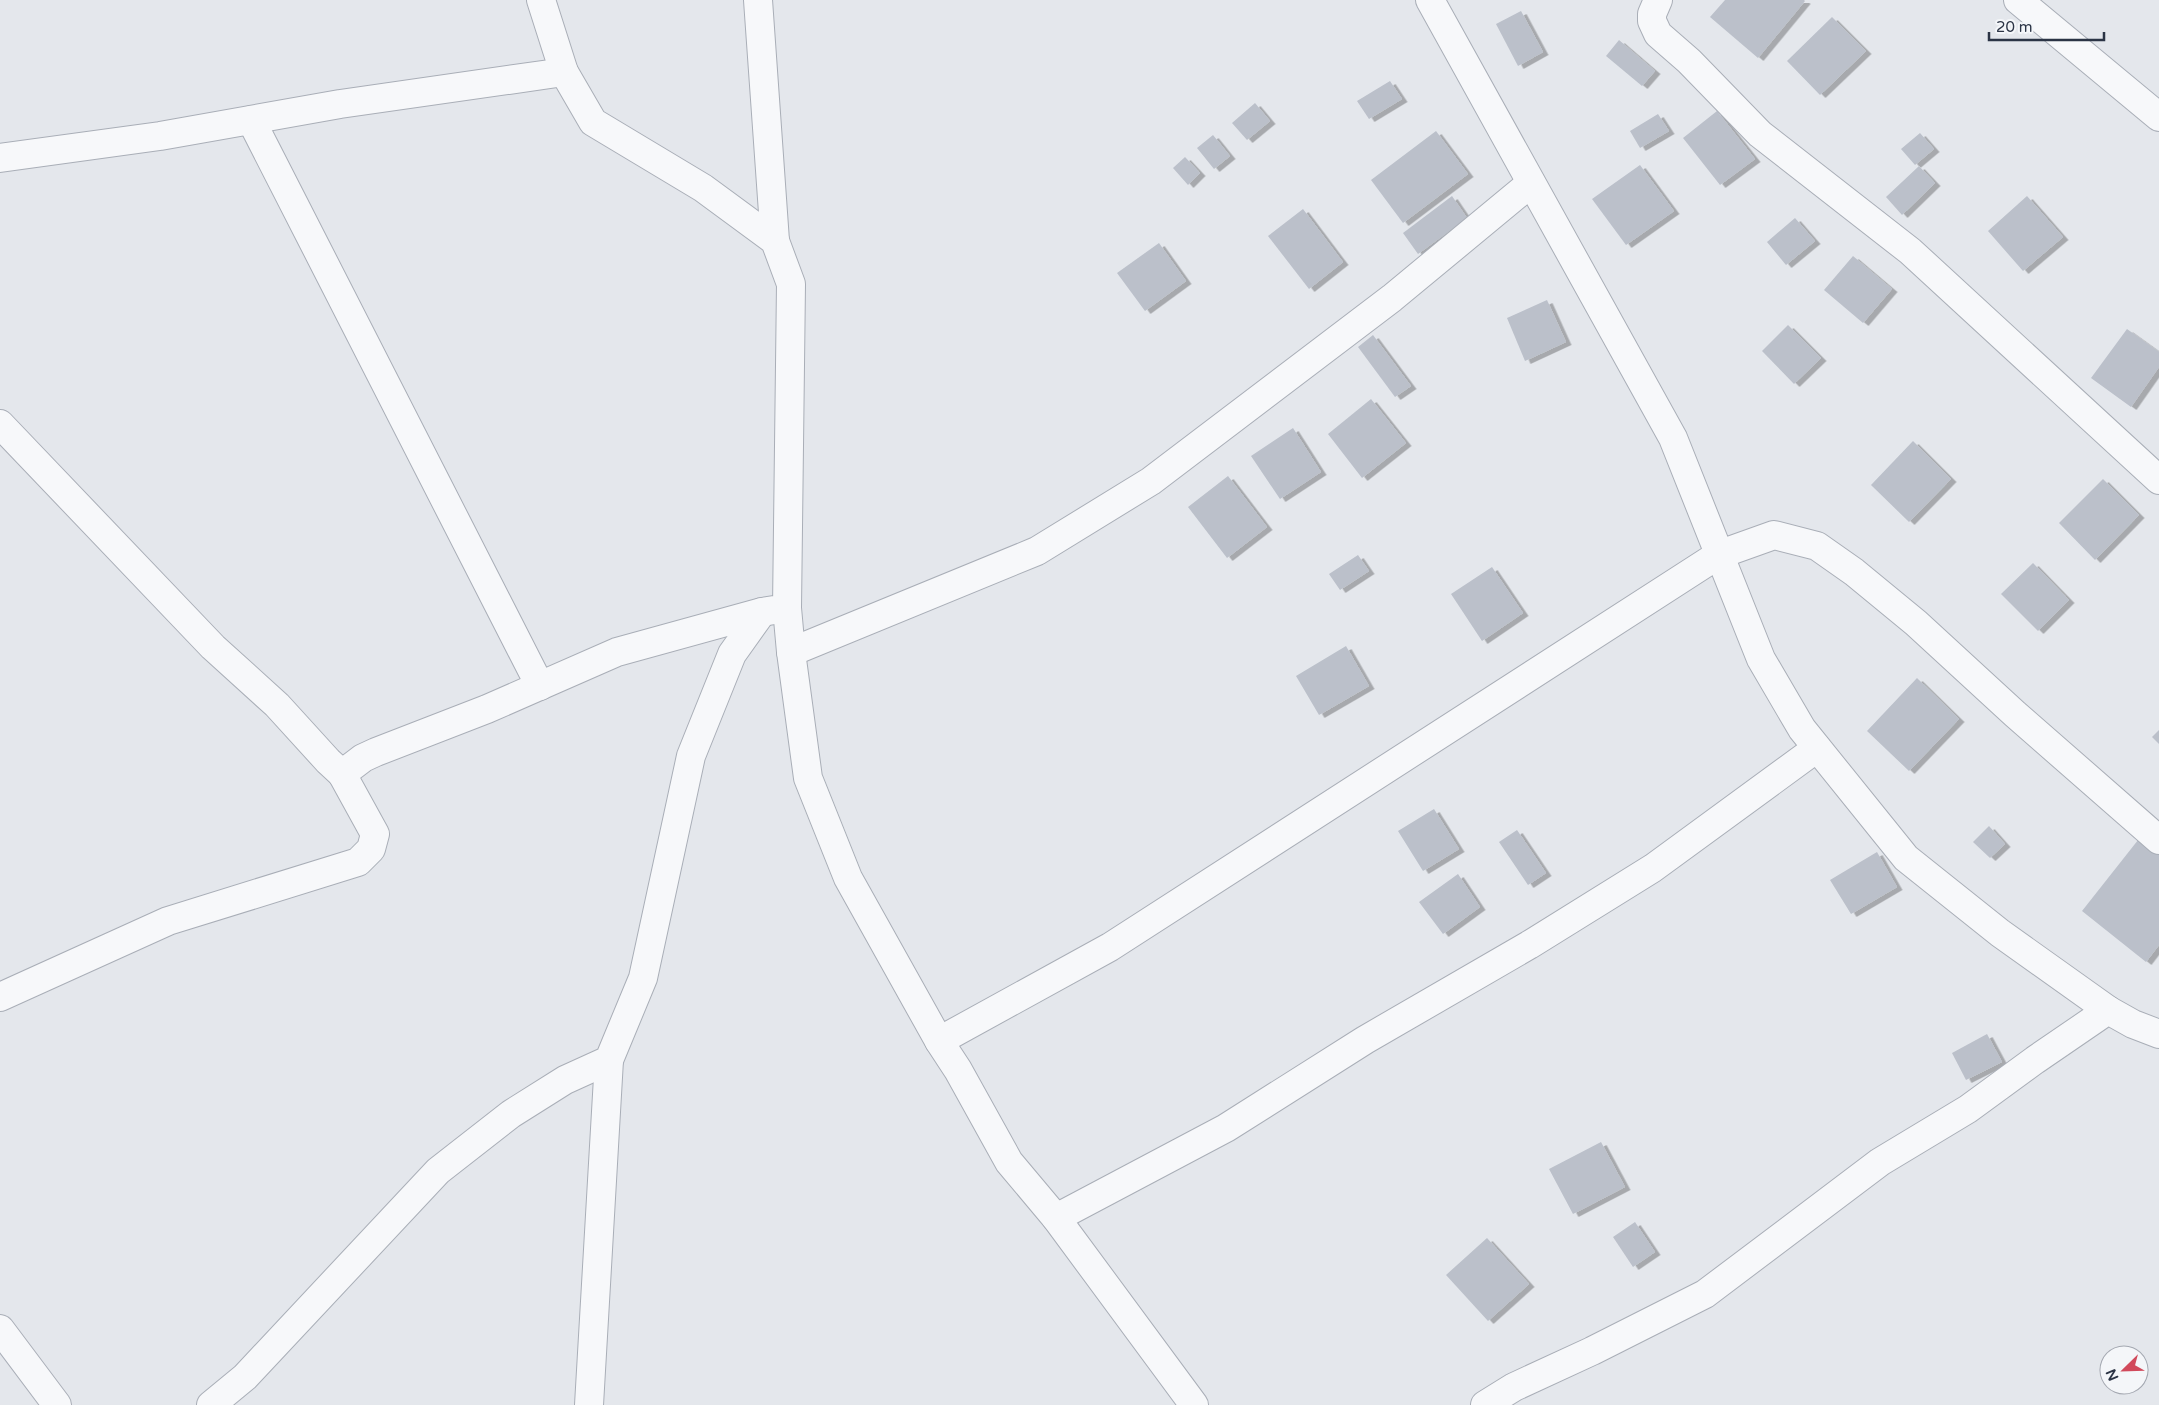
<svg xmlns="http://www.w3.org/2000/svg" width="2159" height="1405" viewBox="0 0 2159 1405" font-family="'Varela Round',sans-serif">
	<style>
		.building { fill: #bbc0ca; filter: url(#shadow) }
		.lines { fill: none; stroke-linecap: round; stroke-linejoin: round }
		.street-casing { stroke: #a9aeb7; stroke-width: 30 }
		.street { stroke: #f7f8fa; stroke-width: 28 }
	</style>
	<defs>
		<filter id="shadow"><feDropShadow dx="5.5" dy="3" stdDeviation="0" flood-color="#0004"/></filter>
	</defs>
	<rect width="100%" height="100%" fill="#e4e7ec"/>
	<!-- building -->
	<g class="building">
		<polygon points="1725,0 1804,0 1805,1 1758,58 1710,17"/>
		<polygon points="1521,11 1543,52 1518,66 1496,24"/>
		<polygon points="1832,17 1866,51 1820,95 1787,61"/>
		<polygon points="1619,40 1655,71 1642,86 1606,56"/>
		<polygon points="1390,81 1402,99 1369,119 1357,101"/>
		<polygon points="1255,103 1270,121 1247,140 1232,123"/>
		<polygon points="1717,111 1755,159 1720,185 1683,138"/>
		<polygon points="1658,114 1669,131 1640,148 1630,131"/>
		<polygon points="1436,131 1468,174 1403,223 1371,180"/>
		<polygon points="1920,133 1934,149 1915,165 1901,149"/>
		<polygon points="1213,135 1230,156 1214,169 1197,148"/>
		<polygon points="1185,157 1200,173 1188,185 1173,168"/>
		<polygon points="1640,165 1674,211 1626,245 1592,199"/>
		<polygon points="1919,166 1935,183 1902,215 1886,197"/>
		<polygon points="1452,196 1467,218 1418,254 1403,233"/>
		<polygon points="2027,196 2063,237 2023,271 1988,231"/>
		<polygon points="1303,209 1343,262 1309,289 1268,236"/>
		<polygon points="1795,218 1815,241 1786,265 1767,242"/>
		<polygon points="1159,243 1186,281 1145,311 1117,273"/>
		<polygon points="1853,256 1892,289 1863,323 1824,290"/>
		<polygon points="1547,300 1566,342 1525,361 1507,318"/>
		<polygon points="1788,325 1821,358 1794,384 1762,351"/>
		<polygon points="2127,329 2159,352 2159,367 2131,407 2091,378"/>
		<polygon points="1373,335 1411,386 1395,397 1358,347"/>
		<polygon points="1371,399 1406,443 1362,478 1328,434"/>
		<polygon points="1293,428 1321,472 1280,499 1251,456"/>
		<polygon points="1913,441 1951,479 1909,522 1871,485"/>
		<polygon points="1228,476 1267,527 1227,558 1188,507"/>
		<polygon points="2103,479 2139,515 2095,560 2059,523"/>
		<polygon points="1358,555 1369,571 1340,590 1329,574"/>
		<polygon points="2033,563 2069,600 2038,631 2001,594"/>
		<polygon points="1492,567 1523,613 1482,641 1451,594"/>
		<polygon points="1346,646 1369,686 1319,715 1296,676"/>
		<polygon points="1917,678 1959,719 1909,771 1867,731"/>
		<polygon points="2159,730 2159,744 2152,737"/>
		<polygon points="1434,809 1459,849 1423,871 1398,831"/>
		<polygon points="1989,826 2005,844 1990,858 1973,842"/>
		<polygon points="1517,830 1546,873 1528,885 1499,842"/>
		<polygon points="2142,835 2159,848 2159,945 2146,962 2082,911"/>
		<polygon points="1877,852 1897,887 1851,914 1830,880"/>
		<polygon points="1458,874 1480,907 1443,934 1419,902"/>
		<polygon points="1987,1034 2002,1062 1966,1080 1952,1053"/>
		<polygon points="1601,1142 1625,1187 1573,1214 1549,1169"/>
		<polygon points="1635,1222 1655,1252 1633,1267 1613,1237"/>
		<polygon points="1487,1238 1529,1284 1488,1321 1446,1275"/>
	</g>
	<g class="lines">
		<!-- street casing -->
		<g class="street-casing">
			<g id="street">
				<polyline points="758,0 775,241"/>
				<polyline points="1430,0 1673,438 1761,659 1802,729 1906,858 2000,933 2108,1010"/>
				<polyline points="1658,0 1652,14 1652,21 1658,34 1689,61 1760,134 1910,251 2159,480"/>
				<polyline points="2018,0 2159,117"/>
				<polyline points="251,120 540,686"/>
				<polyline points="0,158 160,136 340,104 564,72"/>
				<polyline points="0,424 213,647 277,705 328,761 342,774"/>
				<polyline points="787,608 791,652 808,778 848,878 939,1041"/>
				<polyline points="791,652 1037,551 1151,481 1392,298 1531,183"/>
				<polyline points="0,997 168,921 358,862 371,849 375,834 342,774 363,758 376,752 487,709 617,652 762,612 787,608 791,284 775,241 703,188 593,122 564,72 541,0"/>
				<polyline points="1056,1218 1226,1128 1365,1040 1529,945 1653,868 1817,748"/>
				<polyline points="0,1329 57,1405"/>
				<polyline points="211,1405 245,1377 438,1171 511,1114 565,1080 609,1060 643,978 691,756 732,654 762,612"/>
				<polyline points="589,1405 609,1060"/>
				<polyline points="1194,1405 1056,1218 1009,1162 958,1070 939,1041 1110,947 1718,555 1774,535 1817,546 1854,572 1916,623 2015,714 2159,840"/>
				<polyline points="1485,1405 1514,1387 1592,1351 1705,1294 1880,1162 1968,1109 2035,1060 2108,1010 2133,1024 2159,1034"/>
			</g>
		</g>
		<!-- street -->
		<use href="#street" class="street"/>
	</g>
	<!-- north arrow -->
	<g transform="translate(2124 1370) rotate(247)"><circle r="24" fill="#f4f6f9" stroke="#a4a8b1"/>
	<path d="M0-4L9 19L0 12L-9 19Z" fill="#d1495b"/>
	<text y="-8" font-size="14" font-weight="bold" text-anchor="middle" fill="#2b3445">N</text>
	</g>
	<!-- scale -->
	<path d="M1989 32v8h115v-8" fill="none" stroke="#2b3445" stroke-width="2.5"/>
	<text x="1996" y="32" font-size="15" fill="#2b3445" stroke="#f4f6f9" stroke-width="4" paint-order="stroke">20 m</text>
</svg>
